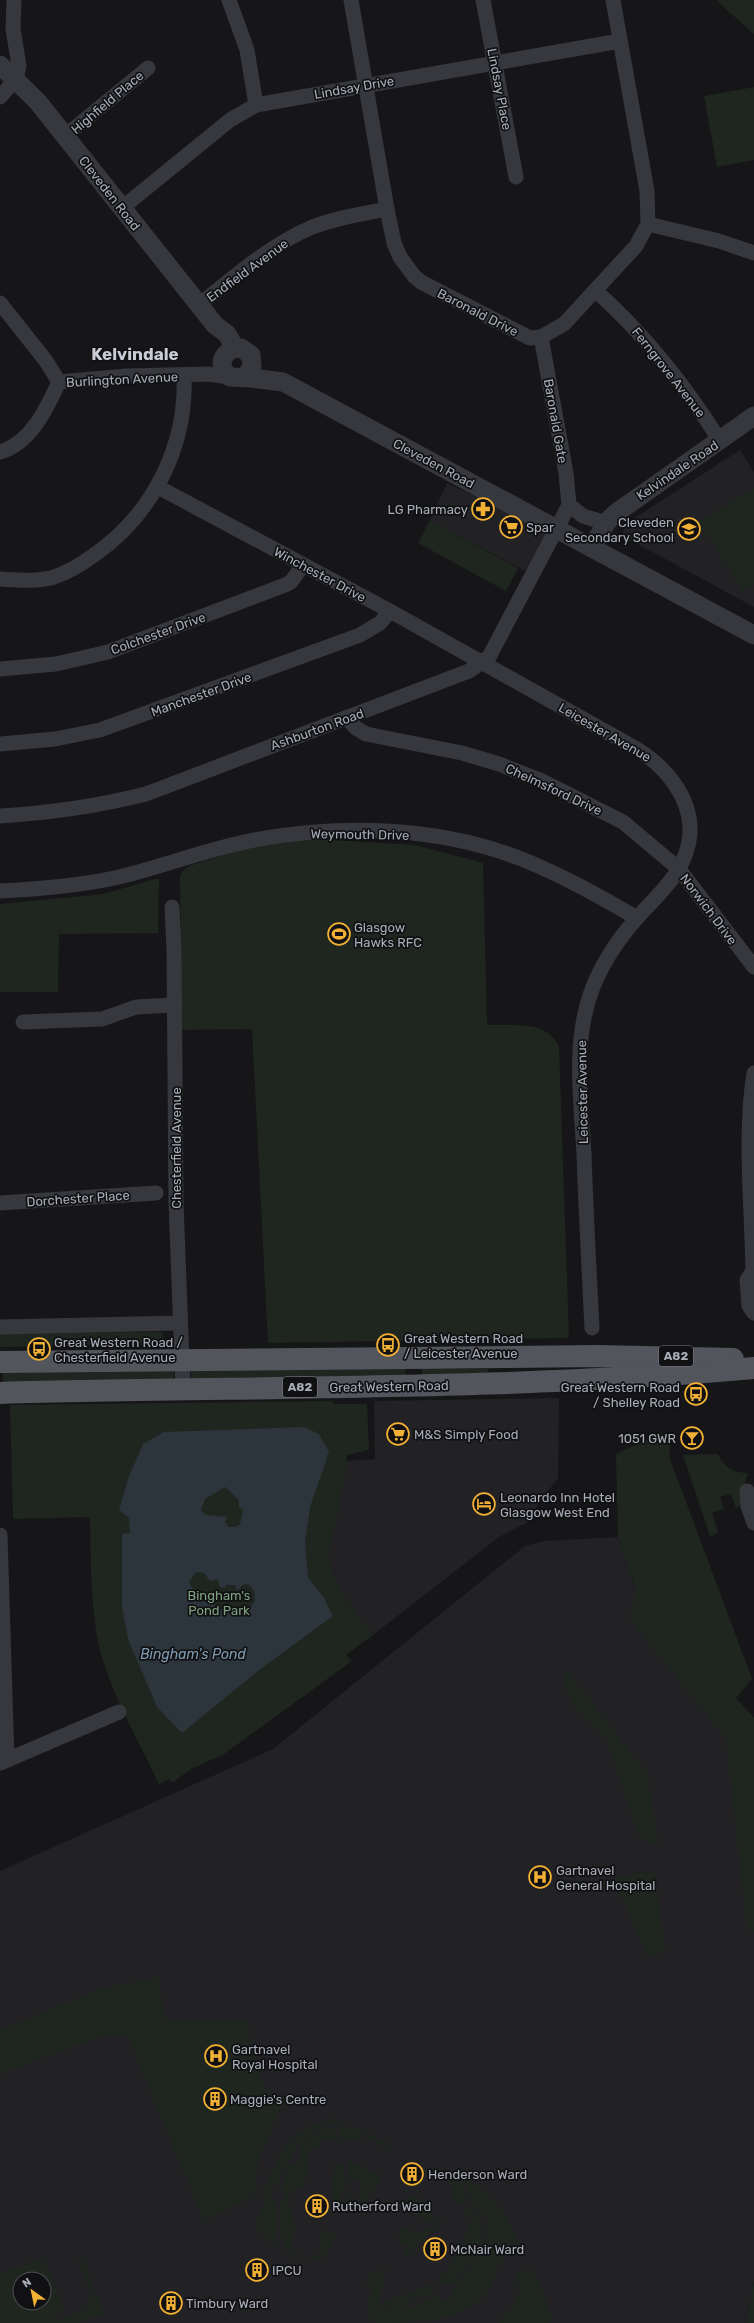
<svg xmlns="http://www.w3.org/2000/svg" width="754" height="2323" viewBox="0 0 754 2323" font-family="Rubik,sans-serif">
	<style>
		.built { fill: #222225; fill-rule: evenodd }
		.green { fill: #1e261f; fill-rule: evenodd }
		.water { fill: #2c353c; fill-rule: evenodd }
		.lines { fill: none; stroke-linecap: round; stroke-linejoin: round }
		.minor { stroke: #37383d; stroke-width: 15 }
		.tertiary { stroke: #37383d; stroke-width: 19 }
		.primary { stroke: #53555c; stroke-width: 22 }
		.labels { text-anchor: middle; stroke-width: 3.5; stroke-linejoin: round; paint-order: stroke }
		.shield { fill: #111113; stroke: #7b7e86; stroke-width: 1 }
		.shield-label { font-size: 12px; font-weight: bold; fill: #a8adb8 }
		.street-label { font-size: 13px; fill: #a8adb8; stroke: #111113 }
		.poi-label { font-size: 13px; fill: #a8adb8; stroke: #111113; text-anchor: start }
		.park-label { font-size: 13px; fill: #7fa381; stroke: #111113 }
		.water-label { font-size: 14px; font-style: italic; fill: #7f9bb3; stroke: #111113 }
		.district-label { font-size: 17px; font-weight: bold; fill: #c9ccd4; stroke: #111113 }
	</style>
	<rect width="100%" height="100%" fill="#161618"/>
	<!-- built -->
	<g class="built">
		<polygon points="740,450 754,472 754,607 621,535 627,523"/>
		<polygon points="447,483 549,531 525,571 430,520"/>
		<polygon points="559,1398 558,1478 537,1505 532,1520 499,1537 373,1635 339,1589 328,1558 346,1461 375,1459 374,1401"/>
		<path d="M618,1537l18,54 118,127v564l-8,41h-746v-452l273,-122 252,-203 20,-5zM20,2279h24v24h-24z"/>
	</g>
	<!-- green -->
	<g class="green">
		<polygon points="717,0 754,0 754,34 718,2"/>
		<polygon points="754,87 754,160 717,167 704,96"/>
		<polygon points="754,488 754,585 743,591 699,522"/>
		<polygon points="430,520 518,568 506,591 418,543"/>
		<path d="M315,839l100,6 68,18 4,162c25,1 61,-6 72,22l10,291 -301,5 -16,-314 -70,1 -2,-152 2,-6 7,-6 55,-18z"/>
		<polygon points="159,878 158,933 59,934 58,992 0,992 0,904 103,894"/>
		<polygon points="162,1332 166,1344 0,1347 0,1333"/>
		<polygon points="431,1366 446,1369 488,1369 488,1377 422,1378 422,1369"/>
		<polygon points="191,1367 405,1367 405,1377 191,1380"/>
		<polygon points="174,1368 174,1380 3,1383 3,1373 6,1369"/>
		<path d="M333,1401v3h34l2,46 -22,5 -1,15 -18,88 11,31 34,46 -27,20 6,6 -128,93 -33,15 -19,14 -2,-4 -11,5c-21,-45 -51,-95 -61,-143 -8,-41 -7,-83 -8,-124l-77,2 -3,-114z"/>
		<polygon points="659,1432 669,1437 670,1459 752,1679 736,1698 754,1718 754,1931 747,1931 726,1738 630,1620 636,1590 618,1537 616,1454 642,1442"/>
		<path d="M718,1454c5,13 16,19 30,19l-5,15 -1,18 -6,2 -5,-14 -11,3 4,12 -12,4 6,20 -8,3 -27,-81z"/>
		<polygon points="567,1671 648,1775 658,1847 639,1836 607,1739 573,1705 563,1681"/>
		<polygon points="654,1871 665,1950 648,1959 614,1878"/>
		<polygon points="159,1977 164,2021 248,2021 250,2047 265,2089 285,2100 259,2156 254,2196 204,2221 127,2035 99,2037 0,2074 0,2030 104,1988"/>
		<path d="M328,2119l9,1v3c-35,2 -49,35 -60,63l-7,3 -1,7 8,7v36l-3,7 -19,-21 11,-23 -3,-5v-7c18,-38 24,-56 65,-71z"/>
		<polygon points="339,2125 360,2129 393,2147 391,2151 360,2134 356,2141 340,2140 337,2126"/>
		<path d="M333,2126l3,14 -15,-2 -1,10 -10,-2 -6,42 -9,-1 -1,3 -6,2v6l5,1 -1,3 -7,-5 -1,-5 -3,-4 9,-24 6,1 5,-3 1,-7 -3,-6c8,-12 21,-19 34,-23z"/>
		<polygon points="347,2159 382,2177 364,2202 357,2200 363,2189 359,2181 350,2179"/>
		<polygon points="335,2164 344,2166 344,2174 348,2184 340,2197 343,2207 337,2209 330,2205"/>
		<polygon points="427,2167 461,2183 467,2198 463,2206 451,2196 455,2187 425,2171"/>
		<path d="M466,2179c26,12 41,39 52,63l-1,6c-25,17 -15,19 -29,41 -23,34 -73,34 -112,34 -13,-10 -8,-23 -3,-37l-7,-5 6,-10 7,4 7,-11 -6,40c5,19 43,-3 56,-9l6,7 10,-4 2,-8 31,-49v-14l4,-6 -4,-7 -7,-2c-5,-9 -14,-22 -12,-33z"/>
		<polygon points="347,2193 352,2197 348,2202 354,2210 358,2204 364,2208 361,2216 347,2206 344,2199"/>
		<polygon points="410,2194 433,2206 431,2212 435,2217 426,2224 425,2219 413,2210 402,2208"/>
		<path d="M283,2199l8,7 -1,10 4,1 -1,7 2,1 -4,27 11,2 -2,5c-23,-1 -20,-42 -20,-57z"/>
		<polygon points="467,2208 472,2210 476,2216 481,2227 482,2239 458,2279 449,2285 442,2285 440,2278 449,2270 473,2221 463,2210"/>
		<path d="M440,2219h4l-37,38 -4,-2 4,-8 -8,-5 1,-7 -4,-2 12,-7 4,6c12,4 19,-7 28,-13z"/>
		<path d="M322,2228l15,7c-8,13 -12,27 -29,25l1,-5 10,1z"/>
		<path d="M42,2258l22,48 -13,15c17,-4 34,-6 41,-25l-15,-37 5,-1 22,55 -26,10h-78v-49zM20,2279h24v24h-24z"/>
		<path d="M522,2270h7c13,13 18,33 24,50l-5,3h-50c10,-11 19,-23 23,-38l-7,-3 4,-10z"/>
		<polygon points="754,2282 754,2323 746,2323"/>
		<path d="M433,2284l4,3c-4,11 -16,8 -25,11 -5,7 -8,13 -20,14l-8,-6v-4z"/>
	</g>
	<!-- water -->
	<path class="water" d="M304,1427l15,7 10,18 -19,55 -5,35 3,35 16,21 9,18 -74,54 -77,63 -25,-26 -29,-68 -6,-32v-73l8,-1 -1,-15 -10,-8 10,-34 14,-32 21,-12zM225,1487l14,13v7l4,3 -3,14 -4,3h-8l-3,-5 2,-5 -21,-2 -5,-5 4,-11zM197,1572l7,1 6,8 8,-2 2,8 5,1 1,-3h8l4,6 4,-6 6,-1 6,7 1,10 -8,11 -14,3c-14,-8 -38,-17 -44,-33l5,-8z"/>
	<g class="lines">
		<!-- minor -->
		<g class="minor">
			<polyline points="229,0 247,50 256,105"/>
			<polyline points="351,0 387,209 394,243 400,257 414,276 421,282 530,338 541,337 564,324 636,246 648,224 647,191 613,0"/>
			<polyline points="483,0 516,177"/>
			<polyline points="0,97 16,79 19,66 13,29 14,0"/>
			<polyline points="65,136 148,68"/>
			<polyline points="122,208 230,120 256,105 620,41"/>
			<polyline points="648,224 719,241 754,253"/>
			<path d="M596,291c49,44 89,94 124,150"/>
			<polyline points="0,303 46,361 59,382"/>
			<path d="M199,305c35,-28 70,-59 111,-77 25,-10 51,-14 77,-19"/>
			<path d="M0,452c31,-9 47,-44 59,-70l68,-6 81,-2 22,3"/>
			<path d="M158,487l232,124 247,138c29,18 55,49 53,85 -3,37 -30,58 -53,84 -18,20 -34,44 -44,69 -21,53 -12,111 -9,167 2,58 5,116 8,174"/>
			<polyline points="569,505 583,516 606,523"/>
			<path d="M0,579c18,1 36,3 54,-2 15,-5 28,-13 40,-22 58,-40 93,-108 90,-179"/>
			<polyline points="0,669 56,664 108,652 285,585 291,582 303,565"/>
			<polyline points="347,718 356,728 366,734 462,753 499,764 542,781 623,822 679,869 754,967"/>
			<polyline points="0,744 55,739 100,730 360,635 380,623 390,611"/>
			<path d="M0,816c50,-3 98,-10 146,-22l323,-123 20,-14 80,-152 -3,-32 -25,-136"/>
			<path d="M0,891c40,-2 80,-5 119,-14 47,-11 93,-30 141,-38 84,-15 178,-12 259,19 41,16 80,38 118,60"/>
			<polyline points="172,907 174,949 176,1202 183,1388"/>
			<polyline points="23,1022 102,1019 136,1007 175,1005"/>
			<path d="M754,1073c-10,61 -2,136 -1,198l-6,9 2,26 5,7"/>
			<polyline points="0,1203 156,1193"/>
			<polyline points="0,1327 180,1323"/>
			<polyline points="747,1491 748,1506 754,1523"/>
			<polyline points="0,1535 7,1760"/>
			<polyline points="0,1763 119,1712"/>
		</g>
		<!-- tertiary -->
		<g class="tertiary">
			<polyline points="0,65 38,102 215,325 227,334 235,348"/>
			<path d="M245,377l7,-10 -1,-12 -10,-7c-18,0 -26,18 -11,29l21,1 32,4 471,253"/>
			<polyline points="592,548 606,523 616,513 754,416"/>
		</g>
		<!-- primary -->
		<g class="primary">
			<polyline points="0,1362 598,1356 733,1359"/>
			<path d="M0,1393c251,-7 503,-2 754,-25"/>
		</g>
	</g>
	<!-- icons -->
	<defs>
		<g id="pharmacy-ring" transform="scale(1.15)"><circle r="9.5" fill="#111113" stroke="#f2b134" stroke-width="1.5"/><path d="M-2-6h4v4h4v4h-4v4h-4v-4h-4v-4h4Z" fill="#f2b134"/></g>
		<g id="supermarket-ring" transform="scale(1.15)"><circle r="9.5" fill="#111113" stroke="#f2b134" stroke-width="1.5"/><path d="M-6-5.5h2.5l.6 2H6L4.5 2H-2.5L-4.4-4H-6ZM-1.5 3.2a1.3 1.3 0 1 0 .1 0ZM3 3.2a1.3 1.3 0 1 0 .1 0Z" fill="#f2b134"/></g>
		<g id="school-ring" transform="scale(1.15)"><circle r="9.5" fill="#111113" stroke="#f2b134" stroke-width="1.5"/><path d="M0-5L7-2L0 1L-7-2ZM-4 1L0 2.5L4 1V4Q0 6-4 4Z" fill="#f2b134"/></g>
		<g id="stadium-ring" transform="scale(1.15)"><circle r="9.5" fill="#111113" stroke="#f2b134" stroke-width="1.5"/><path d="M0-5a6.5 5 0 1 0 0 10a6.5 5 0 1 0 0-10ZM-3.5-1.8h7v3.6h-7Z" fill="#f2b134"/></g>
		<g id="bus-ring" transform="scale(1.15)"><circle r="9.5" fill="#111113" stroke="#f2b134" stroke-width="1.5"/><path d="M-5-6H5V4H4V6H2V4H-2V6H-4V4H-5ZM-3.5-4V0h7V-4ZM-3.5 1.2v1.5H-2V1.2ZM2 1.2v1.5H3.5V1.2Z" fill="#f2b134"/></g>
		<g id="bar-ring" transform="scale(1.15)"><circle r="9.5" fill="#111113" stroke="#f2b134" stroke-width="1.5"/><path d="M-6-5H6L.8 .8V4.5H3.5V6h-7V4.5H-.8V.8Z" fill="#f2b134"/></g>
		<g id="hotel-ring" transform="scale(1.15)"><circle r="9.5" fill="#111113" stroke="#f2b134" stroke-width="1.5"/><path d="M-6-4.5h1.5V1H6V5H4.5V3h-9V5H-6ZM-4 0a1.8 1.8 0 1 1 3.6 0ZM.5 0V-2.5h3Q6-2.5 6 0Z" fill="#f2b134"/></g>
		<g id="hospital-ring" transform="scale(1.15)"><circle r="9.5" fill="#111113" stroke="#f2b134" stroke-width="1.5"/><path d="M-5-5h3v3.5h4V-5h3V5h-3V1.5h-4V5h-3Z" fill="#f2b134"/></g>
		<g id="building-ring" transform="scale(1.15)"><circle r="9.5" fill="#111113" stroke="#f2b134" stroke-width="1.5"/><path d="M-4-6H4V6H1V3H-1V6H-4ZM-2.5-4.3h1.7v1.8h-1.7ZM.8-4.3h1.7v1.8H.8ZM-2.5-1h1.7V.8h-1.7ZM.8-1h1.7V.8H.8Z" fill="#f2b134"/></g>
	</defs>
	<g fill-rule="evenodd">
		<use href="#pharmacy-ring" x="483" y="509"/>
		<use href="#supermarket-ring" x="511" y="527"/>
		<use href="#school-ring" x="689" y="529"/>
		<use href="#stadium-ring" x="339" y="934"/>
		<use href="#bus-ring" x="388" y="1345"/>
		<use href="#bus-ring" x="39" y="1349"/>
		<use href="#bus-ring" x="696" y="1394"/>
		<use href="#supermarket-ring" x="398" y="1434"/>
		<use href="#bar-ring" x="692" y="1438"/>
		<use href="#hotel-ring" x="484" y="1504"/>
		<use href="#hospital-ring" x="540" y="1877"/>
		<use href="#hospital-ring" x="216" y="2056"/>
		<use href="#building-ring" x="215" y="2099"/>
		<use href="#building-ring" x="412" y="2174"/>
		<use href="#building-ring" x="317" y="2206"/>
		<use href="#building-ring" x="435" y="2249"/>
		<use href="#building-ring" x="257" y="2270"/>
		<use href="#building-ring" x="171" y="2303"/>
	</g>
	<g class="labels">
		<!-- shield labels -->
		<g class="shield">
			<rect x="659" y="1346" width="34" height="20" rx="3"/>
			<rect x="283" y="1377" width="34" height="20" rx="3"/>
		</g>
		<g class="shield-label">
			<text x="676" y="1360">A82</text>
			<text x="300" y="1391">A82</text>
		</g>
		<!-- street labels -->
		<g class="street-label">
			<text transform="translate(354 87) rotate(-10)" y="5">Lindsay Drive</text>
			<text transform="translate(500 89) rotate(79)" y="5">Lindsay Place</text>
			<text transform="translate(107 102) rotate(-40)" y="5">Highfield Place</text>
			<text transform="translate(110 193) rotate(52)" y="5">Cleveden Road</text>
			<text transform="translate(247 270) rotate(-36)" y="5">Endfield Avenue</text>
			<text transform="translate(478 312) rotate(27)" y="5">Baronald Drive</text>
			<text transform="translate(669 372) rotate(52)" y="5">Ferngrove Avenue</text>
			<text transform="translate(122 379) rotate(-3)" y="5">Burlington Avenue</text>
			<text transform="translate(556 421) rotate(80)" y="5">Baronald Gate</text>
			<text transform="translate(434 463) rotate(28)" y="5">Cleveden Road</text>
			<text transform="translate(677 470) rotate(-34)" y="5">Kelvindale Road</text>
			<text transform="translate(320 574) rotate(28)" y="5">Winchester Drive</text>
			<text transform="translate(158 633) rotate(-20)" y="5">Colchester Drive</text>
			<text transform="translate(201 694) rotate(-20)" y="5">Manchester Drive</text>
			<text transform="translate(317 729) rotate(-20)" y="5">Ashburton Road</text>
			<text transform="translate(605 732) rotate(30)" y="5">Leicester Avenue</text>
			<text transform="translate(554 789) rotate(25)" y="5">Chelmsford Drive</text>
			<text transform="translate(360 834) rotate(1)" y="5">Weymouth Drive</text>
			<text transform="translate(709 909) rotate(53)" y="5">Norwich Drive</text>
			<text transform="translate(582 1092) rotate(-91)" y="5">Leicester Avenue</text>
			<text transform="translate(176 1148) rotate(-90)" y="5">Chesterfield Avenue</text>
			<text transform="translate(78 1198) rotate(-4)" y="5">Dorchester Place</text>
			<text transform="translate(389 1386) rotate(-1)" y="5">Great Western Road</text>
		</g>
		<!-- poi labels -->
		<g class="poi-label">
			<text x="468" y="514" text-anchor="end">LG Pharmacy</text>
			<text x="674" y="527" text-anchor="end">Cleveden<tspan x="674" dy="15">Secondary School</tspan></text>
			<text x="526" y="532">Spar</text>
			<text x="354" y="932">Glasgow<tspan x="354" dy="15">Hawks RFC</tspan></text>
			<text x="404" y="1343">Great Western Road<tspan x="404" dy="15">/ Leicester Avenue</tspan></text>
			<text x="54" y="1347">Great Western Road /<tspan x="54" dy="15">Chesterfield Avenue</tspan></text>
			<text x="680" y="1392" text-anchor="end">Great Western Road<tspan x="680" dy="15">/ Shelley Road</tspan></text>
			<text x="414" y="1439">M&amp;S Simply Food</text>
			<text x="676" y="1443" text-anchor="end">1051 GWR</text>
			<text x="500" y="1502">Leonardo Inn Hotel<tspan x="500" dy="15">Glasgow West End</tspan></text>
			<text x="556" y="1875">Gartnavel<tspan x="556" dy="15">General Hospital</tspan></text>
			<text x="232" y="2054">Gartnavel<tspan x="232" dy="15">Royal Hospital</tspan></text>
			<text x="230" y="2104">Maggie's Centre</text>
			<text x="428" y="2179">Henderson Ward</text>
			<text x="332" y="2211">Rutherford Ward</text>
			<text x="450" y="2254">McNair Ward</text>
			<text x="272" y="2275">IPCU</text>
			<text x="186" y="2308">Timbury Ward</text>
		</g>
		<!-- park labels -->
		<g class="park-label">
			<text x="219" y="1600">Bingham's<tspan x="219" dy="15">Pond Park</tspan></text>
		</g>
		<!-- water labels -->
		<g class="water-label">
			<text x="193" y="1659">Bingham's Pond</text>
		</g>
		<!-- district labels -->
		<g class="district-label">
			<text x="135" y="360">Kelvindale</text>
		</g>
	</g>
	<!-- north arrow -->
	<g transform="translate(32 2291) rotate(327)"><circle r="19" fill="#111113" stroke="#4d4f55"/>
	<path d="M0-3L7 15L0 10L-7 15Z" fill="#f2b134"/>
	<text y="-6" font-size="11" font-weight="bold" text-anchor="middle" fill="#a8adb8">N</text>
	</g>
</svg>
